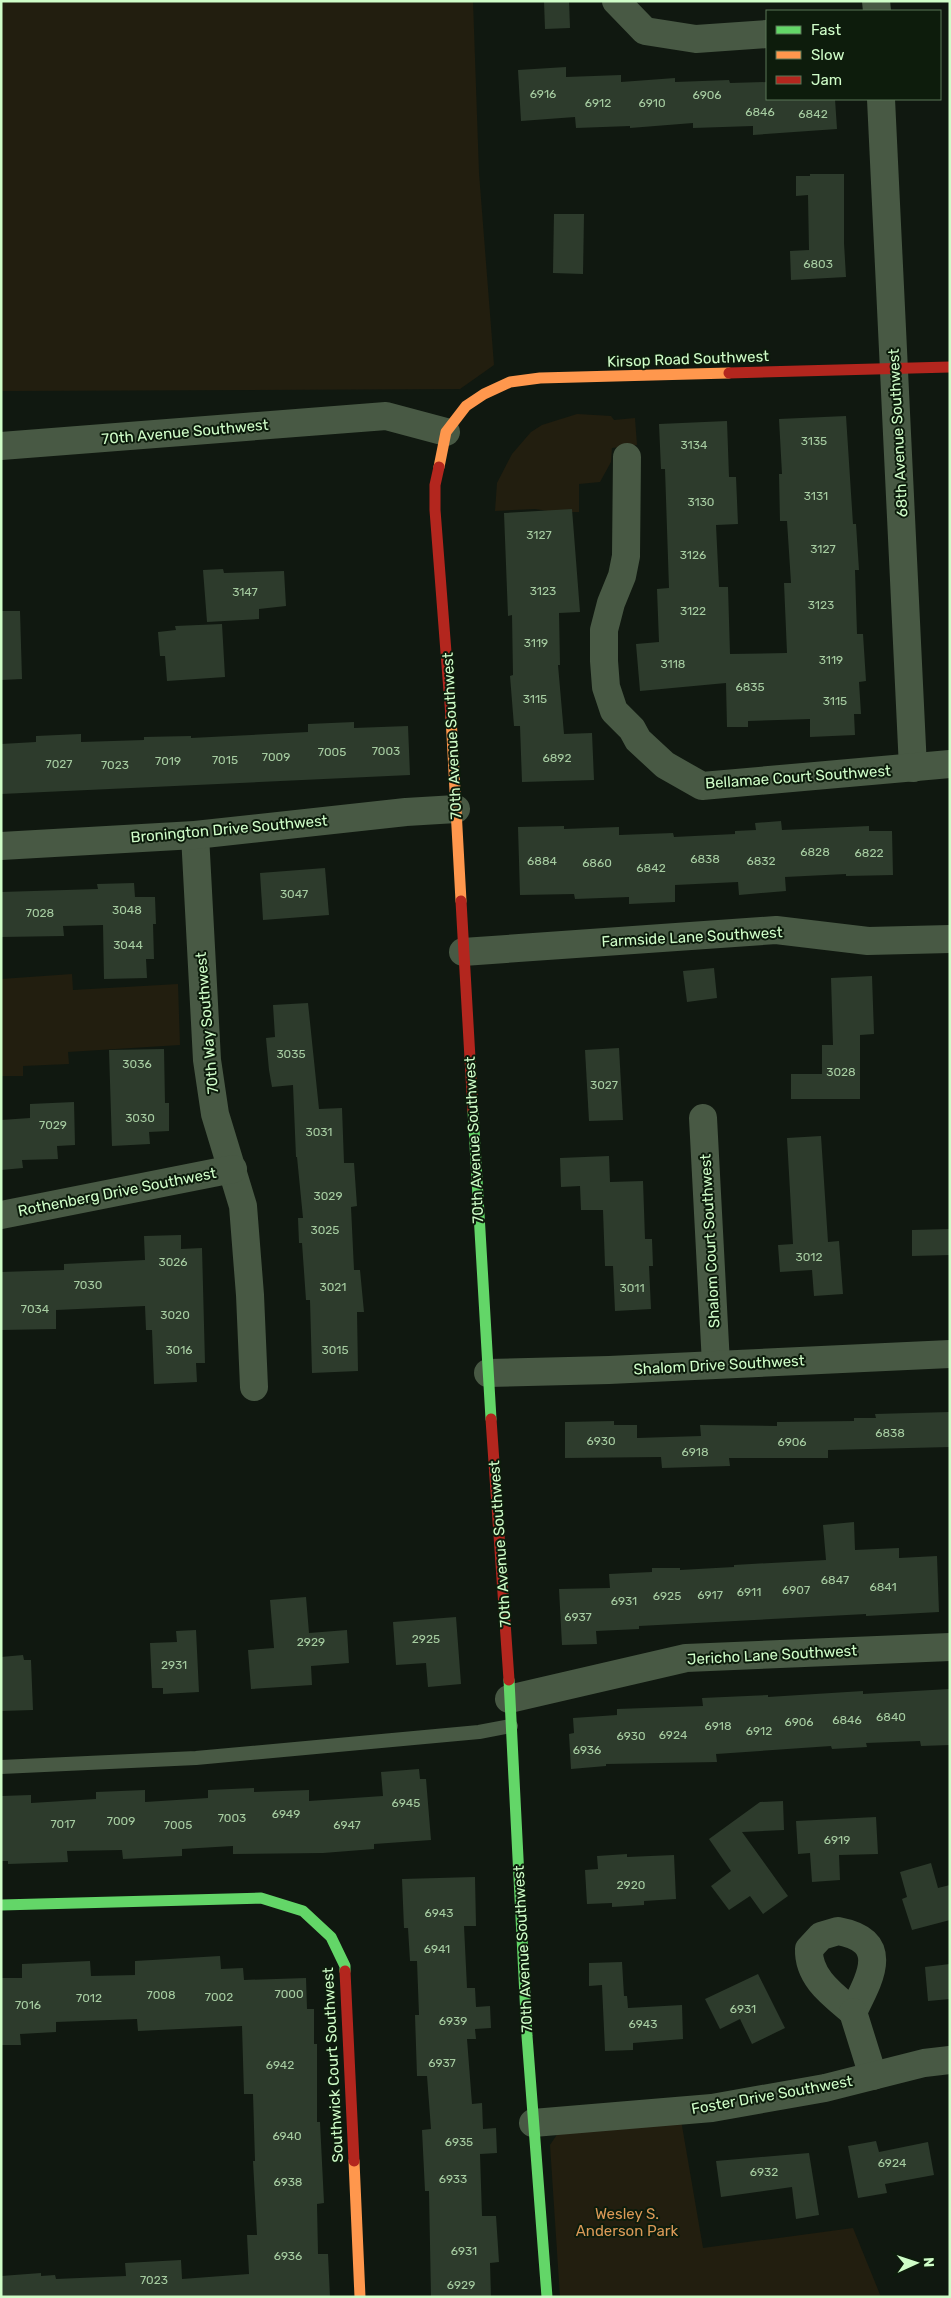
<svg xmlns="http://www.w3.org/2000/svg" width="951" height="2298" viewBox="0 0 951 2298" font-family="Rubik,sans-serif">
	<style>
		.green { fill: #221e0f }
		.building { fill: #2d3b2c }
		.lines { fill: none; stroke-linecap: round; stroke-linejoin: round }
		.lane { stroke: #485944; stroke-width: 14 }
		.street { stroke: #485944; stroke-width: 28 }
		.fast { stroke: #63d668; stroke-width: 11 }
		.slow { stroke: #ff974d; stroke-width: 11 }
		.jam { stroke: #b3261e; stroke-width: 11 }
		.labels { text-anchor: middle; stroke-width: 4; stroke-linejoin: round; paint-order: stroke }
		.number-label { font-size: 12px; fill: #a6cca1 }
		.street-label { font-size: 15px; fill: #cffdc8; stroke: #0d1c0c }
		.park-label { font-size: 15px; fill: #da9957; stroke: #0d1c0c }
	</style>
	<rect width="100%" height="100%" fill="#101810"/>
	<!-- green -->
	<g class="green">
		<polygon points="1,1 473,1 479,173 494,365 460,389 1,391"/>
		<polygon points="577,414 611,416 614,420 635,418 637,445 612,448 611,462 600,482 579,484 579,512 555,512 535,509 495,511 497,483 512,454 531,432 542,425"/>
		<polygon points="72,974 73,990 178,984 180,1045 68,1052 69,1064 23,1066 23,1076 1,1076 1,979"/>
		<polygon points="681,2120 703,2248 853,2228 881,2297 560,2297 550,2145 558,2133"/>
	</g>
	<!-- building -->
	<g class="building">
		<polygon points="544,1 569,1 570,28 545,29"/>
		<polygon points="566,67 566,77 621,75 621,82 675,78 675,82 729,80 730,83 767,82 767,99 835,99 837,129 753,135 753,126 693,128 693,123 630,128 630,126 576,128 575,117 521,121 518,70"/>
		<polygon points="810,174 844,174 844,243 846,277 791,280 790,251 809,250 808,195 796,196 796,176 810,176"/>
		<polygon points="554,214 584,214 583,274 553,273"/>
		<polygon points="846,416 853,524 856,524 859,570 855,570 857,634 863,634 866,681 859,682 861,714 854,714 855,735 810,737 810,719 748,721 748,727 727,727 726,683 640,691 636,644 659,642 657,589 669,588 665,469 661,469 659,424 727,421 729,477 736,477 738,524 716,525 719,587 728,587 730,654 787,653 784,583 791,583 787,521 780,521 779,474 782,474 779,419"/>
		<polygon points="572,509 580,612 559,613 560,665 558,665 564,734 592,733 594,780 522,782 520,726 514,726 510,676 513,675 512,615 508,616 504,513"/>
		<polygon points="223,569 224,573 284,571 286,606 259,609 259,619 207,622 203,570"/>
		<polygon points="1,611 20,611 22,679 1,680"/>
		<polygon points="222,624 225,677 167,681 165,656 160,656 158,632 176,630 175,626"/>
		<polygon points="354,722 354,728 408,726 410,775 1,794 1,744 36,742 36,736 81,734 81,742 144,740 144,737 191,736 191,738 308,732 308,724"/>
		<polygon points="781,821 782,830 869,826 869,831 892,831 893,875 846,876 846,874 785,877 786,891 739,895 738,882 675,885 675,902 629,904 629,897 575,899 574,894 520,895 518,827 564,826 564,829 619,827 619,835 673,833 674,837 735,834 735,831 756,830 755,823"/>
		<polygon points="325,868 329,915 263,920 260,873"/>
		<polygon points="134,883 135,897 155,897 156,924 153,924 154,959 146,959 147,978 104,979 103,925 63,926 64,936 1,937 1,892 98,889 97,884"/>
		<polygon points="714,968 717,998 687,1002 683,971"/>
		<polygon points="872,976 874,1034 860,1035 860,1099 791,1099 791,1074 822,1074 822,1045 833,1045 831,978"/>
		<polygon points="308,1003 319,1109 342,1108 344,1163 354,1163 357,1206 351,1207 354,1270 360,1270 364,1312 357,1312 358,1371 312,1373 310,1300 306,1300 302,1243 299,1243 298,1218 303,1218 297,1157 296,1157 293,1085 272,1087 269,1070 266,1038 275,1037 273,1005"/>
		<polygon points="619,1048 623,1120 589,1121 585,1050"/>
		<polygon points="164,1049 165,1103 169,1103 169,1131 149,1132 150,1144 112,1146 109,1050"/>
		<polygon points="74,1102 75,1145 57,1146 58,1159 22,1160 23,1168 1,1170 1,1120 30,1118 30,1104"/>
		<polygon points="821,1136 828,1242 839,1241 843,1294 814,1296 812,1270 780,1272 778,1245 793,1244 787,1138"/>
		<polygon points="609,1156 610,1182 643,1181 645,1239 652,1239 653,1266 649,1266 651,1309 615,1311 613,1266 605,1266 603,1210 581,1210 580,1186 561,1187 560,1158"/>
		<polygon points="950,1229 950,1255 912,1256 912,1230"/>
		<polygon points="181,1235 181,1249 202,1248 205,1363 196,1363 197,1382 154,1384 152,1330 146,1330 145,1306 56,1310 56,1329 1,1330 1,1272 64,1270 64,1264 145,1260 144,1236"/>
		<polygon points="950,1412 950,1447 828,1450 828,1458 729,1458 730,1466 662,1468 661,1457 565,1458 565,1422 614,1421 614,1425 637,1425 637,1438 701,1436 700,1425 777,1426 777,1422 854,1421 854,1418 876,1418 875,1414"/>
		<polygon points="854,1522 855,1550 899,1548 899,1558 937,1556 939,1612 866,1616 866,1614 639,1626 639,1629 596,1631 597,1644 562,1645 559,1589 610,1588 609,1574 652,1572 652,1568 680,1568 680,1570 734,1567 734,1565 826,1560 823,1525"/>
		<polygon points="306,1597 309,1633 347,1630 349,1663 311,1666 312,1685 251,1689 248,1650 274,1648 270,1600"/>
		<polygon points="456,1617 461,1684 428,1687 426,1663 396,1665 393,1622"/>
		<polygon points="196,1630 199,1692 163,1694 163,1688 152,1688 150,1643 177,1642 176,1631"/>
		<polygon points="23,1655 24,1660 31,1660 33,1710 1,1711 1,1657"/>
		<polygon points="949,1689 950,1745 921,1746 920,1741 866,1743 867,1747 832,1749 831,1746 716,1754 717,1762 606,1764 606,1766 571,1769 569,1734 574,1733 573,1718 617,1715 617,1709 703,1706 702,1698 768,1695 768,1697 863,1691 863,1694"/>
		<polygon points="419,1769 420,1779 426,1779 431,1840 374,1844 374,1849 323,1853 233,1854 233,1846 182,1849 182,1856 123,1859 122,1850 67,1851 68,1862 8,1864 8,1861 1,1861 1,1796 31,1795 31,1803 96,1799 96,1792 145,1790 145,1802 208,1798 208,1790 254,1788 254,1792 309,1790 309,1801 383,1796 381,1772"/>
		<polygon points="783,1801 784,1830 742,1832 788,1896 763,1914 750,1896 729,1910 711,1886 731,1871 709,1839 760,1802"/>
		<polygon points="876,1817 878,1854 839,1855 840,1880 812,1882 810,1853 798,1854 796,1821"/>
		<polygon points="627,1854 627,1857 674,1855 676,1899 644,1901 644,1905 612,1907 612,1903 587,1904 585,1870 598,1869 597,1856"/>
		<polygon points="931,1863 938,1888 950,1885 950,1920 912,1930 902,1899 907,1897 900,1872"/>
		<polygon points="475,1877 476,1926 464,1926 467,1988 475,1988 476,2007 490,2006 491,2028 475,2029 476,2039 467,2039 472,2104 482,2103 483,2129 496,2128 497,2153 480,2154 482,2216 496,2216 499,2262 490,2263 491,2297 431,2297 429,2191 425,2191 422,2130 431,2129 427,2076 417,2076 415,2015 419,2015 417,1961 410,1961 408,1928 404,1928 402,1879"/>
		<polygon points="220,1956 221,1969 243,1968 244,1980 306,1978 307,2009 314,2009 314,2044 317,2044 317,2122 320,2122 324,2203 317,2204 318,2254 328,2254 330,2297 1,2297 1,2276 41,2273 41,2276 55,2275 56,2279 126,2276 125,2263 181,2260 182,2279 249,2274 247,2235 257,2235 253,2161 255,2161 253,2094 244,2094 242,2026 138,2031 137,2019 56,2022 56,2032 20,2034 21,2045 1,2045 1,1978 22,1978 22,1964 90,1961 91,1976 135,1975 135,1961"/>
		<polygon points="622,1962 624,1996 627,1996 628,2008 682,2005 683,2039 633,2043 633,2050 605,2051 602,1985 589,1986 589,1963"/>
		<polygon points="950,1964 950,1999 928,2001 925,1967"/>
		<polygon points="758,1974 785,2028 752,2044 740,2019 720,2029 705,1999"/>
		<polygon points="876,2141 879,2152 928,2142 934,2175 885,2184 887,2193 858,2198 848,2146"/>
		<polygon points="809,2153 819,2215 796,2219 792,2187 721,2197 716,2161"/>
	</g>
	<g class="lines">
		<!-- lane -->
		<polyline class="lane" points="1,1767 196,1758 479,1732 511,1726"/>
		<!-- street -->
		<g class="street">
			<polyline points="616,1 645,31 696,39 767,34"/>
			<polyline points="876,1 877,11"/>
			<polyline points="881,99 913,768"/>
			<polyline points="1,446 386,416 446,432"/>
			<polyline points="627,457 626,556 622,576 611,603 604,630 604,661 606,687 614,711 632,729 638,740 665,765 702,786 950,764"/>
			<polyline points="195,835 207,1060 215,1114 243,1206 250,1295 254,1387"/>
			<polyline points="1,846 195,835 406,812 456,809"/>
			<polyline points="463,952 776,930 868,941 950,939"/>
			<polyline points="703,1118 716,1364"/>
			<polyline points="1,1215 233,1169"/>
			<polyline points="488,1373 609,1370 950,1354"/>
			<polyline points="509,1699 686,1658 950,1647"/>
			<path d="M838,1931c54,10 32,47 15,81 -20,-17 -45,-34 -44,-63l12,-13z"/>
			<polyline points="853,2012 873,2076"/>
			<polyline points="533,2123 712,2108 825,2088 924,2063 950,2060"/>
		</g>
		<!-- fast -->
		<g class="fast">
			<polyline points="473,1111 491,1419"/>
			<polyline points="509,1680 527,2036 547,2297"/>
			<polyline points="1,1905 261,1898 303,1911 331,1937 345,1966 345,1971"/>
		</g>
		<!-- slow -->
		<g class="slow">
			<polyline points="439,467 446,432 466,406 484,394 510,382 540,378 729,373"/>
			<polyline points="451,717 461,901"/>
			<polyline points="354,2161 360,2297"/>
		</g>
		<!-- jam -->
		<g class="jam">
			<polyline points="729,373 950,367"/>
			<polyline points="439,467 435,485 435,510 451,717"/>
			<polyline points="461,901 473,1111"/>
			<polyline points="491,1419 509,1680"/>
			<polyline points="345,1971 354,2161"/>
		</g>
	</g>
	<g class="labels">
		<!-- number labels -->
		<g class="number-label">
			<text x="543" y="98">6916</text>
			<text x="707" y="99">6906</text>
			<text x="598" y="107">6912</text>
			<text x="652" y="107">6910</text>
			<text x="760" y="116">6846</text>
			<text x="813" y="118">6842</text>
			<text x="818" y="268">6803</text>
			<text x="814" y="445">3135</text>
			<text x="694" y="449">3134</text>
			<text x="816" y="500">3131</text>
			<text x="701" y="506">3130</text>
			<text x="539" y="539">3127</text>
			<text x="823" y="553">3127</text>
			<text x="693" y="559">3126</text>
			<text x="543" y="595">3123</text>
			<text x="245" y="596">3147</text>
			<text x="821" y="609">3123</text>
			<text x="693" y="615">3122</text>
			<text x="536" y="647">3119</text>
			<text x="831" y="664">3119</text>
			<text x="673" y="668">3118</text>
			<text x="750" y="691">6835</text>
			<text x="535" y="703">3115</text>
			<text x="835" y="705">3115</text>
			<text x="386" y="755">7003</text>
			<text x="332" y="756">7005</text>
			<text x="276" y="761">7009</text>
			<text x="557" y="762">6892</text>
			<text x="225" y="764">7015</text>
			<text x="168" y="765">7019</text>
			<text x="59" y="768">7027</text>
			<text x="115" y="769">7023</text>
			<text x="815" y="856">6828</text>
			<text x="869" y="857">6822</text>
			<text x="705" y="863">6838</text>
			<text x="542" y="865">6884</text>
			<text x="761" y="865">6832</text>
			<text x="597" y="867">6860</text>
			<text x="651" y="872">6842</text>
			<text x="294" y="898">3047</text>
			<text x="127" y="914">3048</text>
			<text x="40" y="917">7028</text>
			<text x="128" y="949">3044</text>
			<text x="291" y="1058">3035</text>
			<text x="137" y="1068">3036</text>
			<text x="841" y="1076">3028</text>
			<text x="604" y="1089">3027</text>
			<text x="140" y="1122">3030</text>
			<text x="53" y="1129">7029</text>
			<text x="319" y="1136">3031</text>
			<text x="328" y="1200">3029</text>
			<text x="325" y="1234">3025</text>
			<text x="809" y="1261">3012</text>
			<text x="173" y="1266">3026</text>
			<text x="88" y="1289">7030</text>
			<text x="333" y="1291">3021</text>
			<text x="632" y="1292">3011</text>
			<text x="35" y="1313">7034</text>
			<text x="175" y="1319">3020</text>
			<text x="179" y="1354">3016</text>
			<text x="335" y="1354">3015</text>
			<text x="890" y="1437">6838</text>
			<text x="601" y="1445">6930</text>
			<text x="792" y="1446">6906</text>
			<text x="695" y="1456">6918</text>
			<text x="835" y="1584">6847</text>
			<text x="883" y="1591">6841</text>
			<text x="796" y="1594">6907</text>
			<text x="749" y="1596">6911</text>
			<text x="710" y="1599">6917</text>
			<text x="667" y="1600">6925</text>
			<text x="624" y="1605">6931</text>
			<text x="578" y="1621">6937</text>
			<text x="426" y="1643">2925</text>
			<text x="311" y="1646">2929</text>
			<text x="174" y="1669">2931</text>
			<text x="891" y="1721">6840</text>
			<text x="847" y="1724">6846</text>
			<text x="799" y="1726">6906</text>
			<text x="718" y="1730">6918</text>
			<text x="759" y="1735">6912</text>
			<text x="673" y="1739">6924</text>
			<text x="631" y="1740">6930</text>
			<text x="587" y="1754">6936</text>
			<text x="406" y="1807">6945</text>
			<text x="286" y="1818">6949</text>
			<text x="232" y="1822">7003</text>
			<text x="121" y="1825">7009</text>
			<text x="63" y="1828">7017</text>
			<text x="178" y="1829">7005</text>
			<text x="347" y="1829">6947</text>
			<text x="837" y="1844">6919</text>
			<text x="631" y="1889">2920</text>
			<text x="439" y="1917">6943</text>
			<text x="437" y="1953">6941</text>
			<text x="289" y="1998">7000</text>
			<text x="161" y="1999">7008</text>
			<text x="219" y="2001">7002</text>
			<text x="89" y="2002">7012</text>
			<text x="28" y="2009">7016</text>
			<text x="743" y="2013">6931</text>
			<text x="453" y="2025">6939</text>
			<text x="643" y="2028">6943</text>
			<text x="442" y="2067">6937</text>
			<text x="280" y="2069">6942</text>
			<text x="287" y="2140">6940</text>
			<text x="459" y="2146">6935</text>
			<text x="892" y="2167">6924</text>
			<text x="764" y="2176">6932</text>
			<text x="453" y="2183">6933</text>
			<text x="288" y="2186">6938</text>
			<text x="464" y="2255">6931</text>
			<text x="288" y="2260">6936</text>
			<text x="154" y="2284">7023</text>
			<text x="461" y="2289">6929</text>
		</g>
		<!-- street labels -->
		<g class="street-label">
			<text transform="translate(688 359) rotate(-2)" y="5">Kirsop Road Southwest</text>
			<text transform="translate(185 432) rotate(-5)" y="5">70th Avenue Southwest</text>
			<text transform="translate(898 433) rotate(-93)" y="5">68th Avenue Southwest</text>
			<text transform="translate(452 736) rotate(-93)" y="5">70th Avenue Southwest</text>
			<text transform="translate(798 777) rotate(-4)" y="5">Bellamae Court Southwest</text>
			<text transform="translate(229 829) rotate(-5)" y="5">Bronington Drive Southwest</text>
			<text transform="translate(692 937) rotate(-3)" y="5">Farmside Lane Southwest</text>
			<text transform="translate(207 1023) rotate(-95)" y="5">70th Way Southwest</text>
			<text transform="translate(474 1140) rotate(-93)" y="5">70th Avenue Southwest</text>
			<text transform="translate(117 1192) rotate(-11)" y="5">Rothenberg Drive Southwest</text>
			<text transform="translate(710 1241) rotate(-93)" y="5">Shalom Court Southwest</text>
			<text transform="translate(719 1365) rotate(-3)" y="5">Shalom Drive Southwest</text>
			<text transform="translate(500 1544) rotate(-94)" y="5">70th Avenue Southwest</text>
			<text transform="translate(772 1655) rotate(-3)" y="5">Jericho Lane Southwest</text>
			<text transform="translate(523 1949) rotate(-93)" y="5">70th Avenue Southwest</text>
			<text transform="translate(333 2065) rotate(-93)" y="5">Southwick Court Southwest</text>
			<text transform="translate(772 2095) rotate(-10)" y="5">Foster Drive Southwest</text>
		</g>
		<!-- park labels -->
		<g class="park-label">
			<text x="627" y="2219">Wesley S.<tspan x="627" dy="17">Anderson Park</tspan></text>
		</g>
	</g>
	<!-- border -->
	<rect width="951" height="2298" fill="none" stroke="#cffdc8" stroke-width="5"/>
	<!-- legend -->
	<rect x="766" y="10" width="175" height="90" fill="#0d1c0c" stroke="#5b7657"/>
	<rect x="776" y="26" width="25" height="8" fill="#63d668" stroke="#5b7657"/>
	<text x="811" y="35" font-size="15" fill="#cffdc8">Fast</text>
	<rect x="776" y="51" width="25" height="8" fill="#ff974d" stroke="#5b7657"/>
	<text x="811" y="60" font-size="15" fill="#cffdc8">Slow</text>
	<rect x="776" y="76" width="25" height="8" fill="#b3261e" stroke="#5b7657"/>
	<text x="811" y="85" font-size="15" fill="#cffdc8">Jam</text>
	<!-- north arrow -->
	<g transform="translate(916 2263) rotate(87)" stroke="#0d1c0c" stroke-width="4" paint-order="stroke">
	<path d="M0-4L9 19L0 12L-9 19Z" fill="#cffdc8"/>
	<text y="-8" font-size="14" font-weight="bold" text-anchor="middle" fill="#cffdc8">N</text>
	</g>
</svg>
